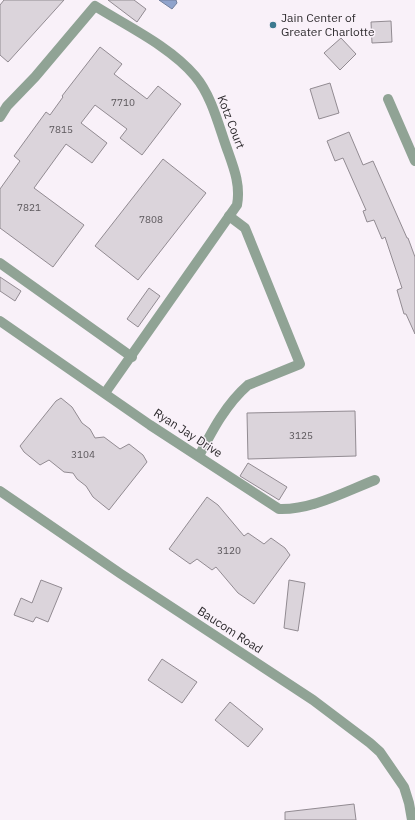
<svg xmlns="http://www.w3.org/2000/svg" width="415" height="820" viewBox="0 0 415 820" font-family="'IBM Plex Sans',sans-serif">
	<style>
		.water { fill: #90a3cc; stroke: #73809d }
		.building { fill: #dbd4db; stroke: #928b92 }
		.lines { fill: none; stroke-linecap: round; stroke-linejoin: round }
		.minor { stroke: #90a395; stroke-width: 10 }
		.poi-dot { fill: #3c7a90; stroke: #f9f1f9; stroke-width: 1.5 }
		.labels { text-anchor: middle; stroke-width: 3; stroke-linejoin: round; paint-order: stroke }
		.number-label { font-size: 10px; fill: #5b575b }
		.poi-label { font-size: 12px; fill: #302d30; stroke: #f9f1f9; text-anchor: start }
		.street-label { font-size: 12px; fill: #302d30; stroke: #f9f1f9 }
	</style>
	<rect width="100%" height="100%" fill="#f9f1f9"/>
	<!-- water -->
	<polygon class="water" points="159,0 176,0 177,3 172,9"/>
	<!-- building -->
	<g class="building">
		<polygon points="4,0 64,0 8,62 0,55 0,5"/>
		<polygon points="108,0 134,0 146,9 137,22"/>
		<polygon points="391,21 392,42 372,43 371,22"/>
		<polygon points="341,38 356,54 340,70 324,53"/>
		<polygon points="100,47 122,64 114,74 147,99 158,86 181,104 142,155 120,138 127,129 95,105 81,123 107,143 92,163 66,144 34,188 84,225 53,267 0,228 0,189 20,161 14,156 46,112 50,115 63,97 62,96"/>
		<polygon points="330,83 339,113 319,119 310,89"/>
		<polygon points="349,132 363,165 373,161 407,238 408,238 415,257 415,334 406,314 404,314 397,290 402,288 385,237 382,239 374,220 367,222 363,211 366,210 343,158 335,161 327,141"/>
		<polygon points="163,159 206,193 138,280 95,246"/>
		<polygon points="0,277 21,291 15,301 0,291"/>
		<polygon points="149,288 160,296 138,327 127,319"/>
		<polygon points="61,398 72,407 82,423 90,429 95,438 104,437 120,449 129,444 143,455 147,462 109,510 93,497 86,486 77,479 73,473 64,472 49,460 40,465 24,452 20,446 56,401"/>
		<polygon points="355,411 356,456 248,459 247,413"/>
		<polygon points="248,463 287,487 279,500 240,476"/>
		<polygon points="207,497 218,505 244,536 248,533 264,544 271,538 285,548 290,555 254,604 238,593 216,567 212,570 197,559 190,564 169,549"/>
		<polygon points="41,580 62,588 48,622 36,617 33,622 14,615 21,598 32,603"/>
		<polygon points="289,580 305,583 298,631 284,628"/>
		<polygon points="162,659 197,682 182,703 148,680"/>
		<polygon points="230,702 263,729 248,747 215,720"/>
		<polygon points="354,804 356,820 285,820 285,812"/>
	</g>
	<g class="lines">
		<!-- minor -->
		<g class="minor">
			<polyline points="388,99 415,161"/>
			<path d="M0,117l7,-11 28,-29 60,-71c32,20 76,41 100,70 16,19 23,47 31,70 7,20 15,38 11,59l-132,188"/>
			<polyline points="0,263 132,357"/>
			<path d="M0,321l150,104 129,84c33,1 65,-17 96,-29"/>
			<path d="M199,456c13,-25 27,-52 49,-71l52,-21 -55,-136 -16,-12"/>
			<polyline points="0,491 121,574 313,700 370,743 380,752 404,787 409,803 412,820"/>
		</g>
	</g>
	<!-- markers -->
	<circle class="poi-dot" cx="273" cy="25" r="4"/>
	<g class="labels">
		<!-- number labels -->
		<g class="number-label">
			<text x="123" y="106">7710</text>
			<text x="61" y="133">7815</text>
			<text x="29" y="211">7821</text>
			<text x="151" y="223">7808</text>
			<text x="301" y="439">3125</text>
			<text x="83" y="458">3104</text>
			<text x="229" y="554">3120</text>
		</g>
		<!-- poi labels -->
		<g class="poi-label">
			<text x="281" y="22">Jain Center of<tspan x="281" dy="14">Greater Charlotte</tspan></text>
		</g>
		<!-- street labels -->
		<g class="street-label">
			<text transform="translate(231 122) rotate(69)" y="4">Kotz Court</text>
			<text transform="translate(188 433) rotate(33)" y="4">Ryan Jay Drive</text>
			<text transform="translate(230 630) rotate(33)" y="4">Baucom Road</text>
		</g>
	</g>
</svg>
